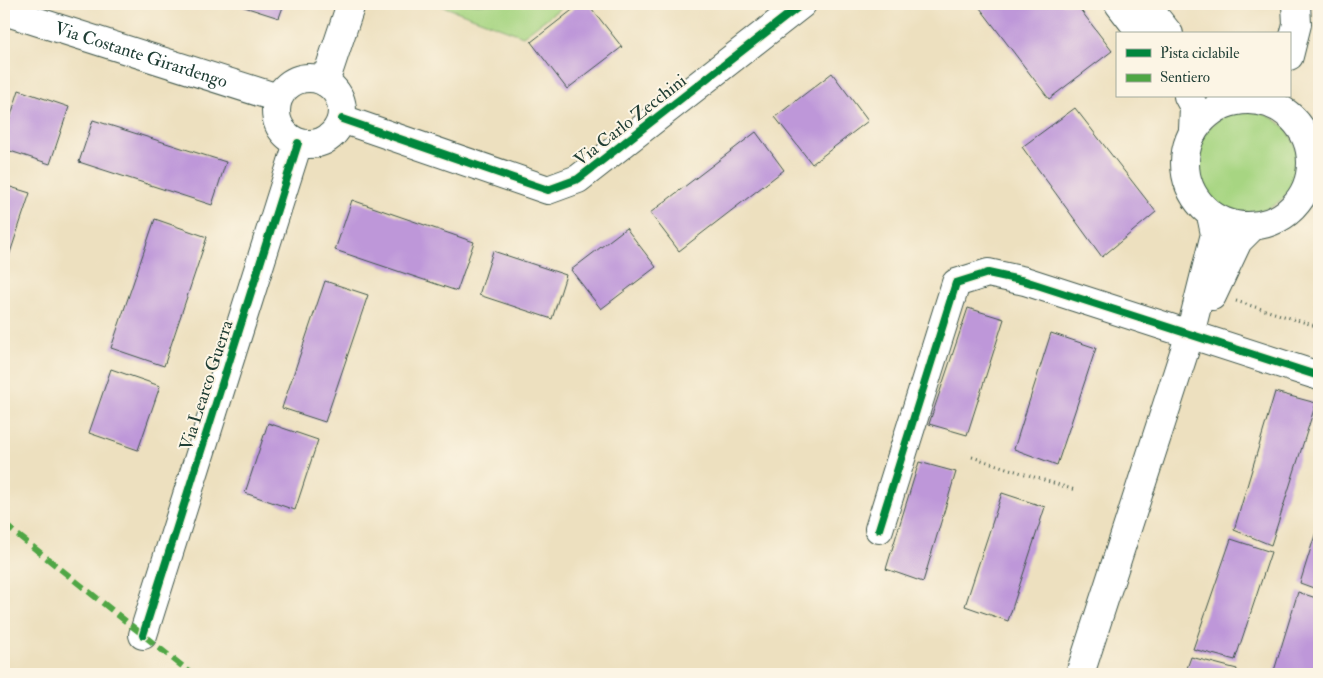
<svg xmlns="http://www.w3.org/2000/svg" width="1323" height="678" viewBox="0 0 1323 678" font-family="'IM FELL Double Pica',serif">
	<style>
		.green { fill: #a7d582; stroke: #63895b }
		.building { fill: #be97d9 }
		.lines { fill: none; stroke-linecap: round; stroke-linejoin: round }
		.minor-casing { stroke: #3e5549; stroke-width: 30 }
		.path { stroke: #3e5549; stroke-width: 3; stroke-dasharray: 1 4; stroke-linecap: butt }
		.minor { stroke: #fff; stroke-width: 28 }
		.quiet { stroke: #4fa644; stroke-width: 6; stroke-dasharray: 12 6; stroke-linecap: butt }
		.cycleway-casing { stroke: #fcf5e5; stroke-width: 11 }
		.cycleway { stroke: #00873e; stroke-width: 8 }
		.labels { text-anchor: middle; stroke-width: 4; stroke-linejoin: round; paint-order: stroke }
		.street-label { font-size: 18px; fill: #1f3d34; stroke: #fcf5e5 }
	</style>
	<rect width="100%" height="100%" fill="#fcf5e5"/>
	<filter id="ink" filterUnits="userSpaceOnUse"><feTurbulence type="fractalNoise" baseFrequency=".02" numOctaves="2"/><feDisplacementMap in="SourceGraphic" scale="10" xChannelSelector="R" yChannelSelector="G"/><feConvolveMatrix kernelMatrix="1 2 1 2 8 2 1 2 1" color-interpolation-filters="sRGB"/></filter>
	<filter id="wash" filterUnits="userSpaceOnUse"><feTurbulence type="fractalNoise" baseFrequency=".0096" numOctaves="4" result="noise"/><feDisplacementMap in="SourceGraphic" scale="20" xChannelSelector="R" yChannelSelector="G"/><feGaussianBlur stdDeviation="1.12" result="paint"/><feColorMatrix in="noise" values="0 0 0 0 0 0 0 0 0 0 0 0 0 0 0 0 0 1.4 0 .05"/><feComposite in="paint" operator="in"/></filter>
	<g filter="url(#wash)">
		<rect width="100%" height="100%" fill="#ede0bf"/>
		<!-- green -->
		<g class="green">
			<polygon points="437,4 566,4 523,36"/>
			<circle cx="1247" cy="162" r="51"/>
		</g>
		<g id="blocks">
			<!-- building -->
			<g class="building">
				<polygon points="235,4 284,4 279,18"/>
				<polygon points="580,4 588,4 622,47 567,89 531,42"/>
				<polygon points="985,4 1076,4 1112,51 1049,99 980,8"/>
				<polygon points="832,73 868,121 812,164 775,117"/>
				<polygon points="19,90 69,107 50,164 4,149 4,137"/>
				<polygon points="1075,108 1156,212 1102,257 1022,147"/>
				<polygon points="93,120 226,162 212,205 79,162"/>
				<polygon points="756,132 784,170 679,251 650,213"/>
				<polygon points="4,185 30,193 4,271"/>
				<polygon points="352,200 474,242 457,291 335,250"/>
				<polygon points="155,219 207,237 164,366 111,348"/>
				<polygon points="626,228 656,267 601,309 571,270"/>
				<polygon points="493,251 566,275 552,319 479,295"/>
				<polygon points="325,281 368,295 325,422 282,408"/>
				<polygon points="968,308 1004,319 967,435 929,424"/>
				<polygon points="1051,333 1096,348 1057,465 1014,449"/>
				<polygon points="111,369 160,386 138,450 89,433"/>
				<polygon points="1275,392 1316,403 1271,545 1234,530"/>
				<polygon points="268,423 318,440 295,510 245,493"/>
				<polygon points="919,462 956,472 923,582 886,569"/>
				<polygon points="1002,493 1045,507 1008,621 965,606"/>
				<polygon points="1319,522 1319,590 1300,583"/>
				<polygon points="1231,539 1271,552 1235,660 1193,649"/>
				<polygon points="1298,592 1319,599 1319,674 1273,674"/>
				<polygon points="1191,657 1237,669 1236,674 1185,674"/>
			</g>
		</g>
	</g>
	<g filter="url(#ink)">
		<use href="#blocks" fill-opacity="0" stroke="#3e5549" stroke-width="1"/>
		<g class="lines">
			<!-- minor casing -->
			<g class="minor-casing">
				<g id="minor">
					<polyline points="1119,4 1142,34"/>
					<polyline points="1145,4 1169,34"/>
					<path id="s1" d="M4,11l274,87"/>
					<polyline points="1289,56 1297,24 1296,4"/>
					<circle cx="309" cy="111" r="33"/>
					<polyline points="325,82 351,4"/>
					<polyline points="1188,96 1194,107 1193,130"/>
					<circle cx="1248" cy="163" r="63"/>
					<polyline points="342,119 548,190 578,179 802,4"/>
					<polyline points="1212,296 1238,241 1253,226"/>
					<polyline points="879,529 956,283 988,273 1025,281 1319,376"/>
					<polyline points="143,635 298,143"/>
					<polyline points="1080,674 1190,334 1215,234 1211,215"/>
				</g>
			</g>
			<!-- path -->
			<g class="path">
				<polyline points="1236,301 1319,327"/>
				<polyline points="972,457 1075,490"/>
			</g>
			<!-- minor -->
			<use href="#minor" class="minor"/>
			<!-- quiet -->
			<polyline class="quiet" points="4,524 192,674"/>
			<!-- cycleway casing -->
			<g class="cycleway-casing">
				<g id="cycleway">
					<polyline points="342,119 548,190 578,179 802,4"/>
					<polyline points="879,529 956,283 988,273 1025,281 1319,376"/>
					<polyline points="143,635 298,143"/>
				</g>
			</g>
			<!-- cycleway -->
			<use href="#cycleway" class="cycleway"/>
		</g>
	</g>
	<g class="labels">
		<!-- street labels -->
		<g class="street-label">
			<text dy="6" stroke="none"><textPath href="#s1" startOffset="144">Via Costante Girardengo</textPath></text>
			<text transform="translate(630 120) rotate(-38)" y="6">Via Carlo Zecchini</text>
			<text transform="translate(206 385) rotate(-72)" y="6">Via Learco Guerra</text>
		</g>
	</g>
	<!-- margin -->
	<rect width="1323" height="678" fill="none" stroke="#fcf5e5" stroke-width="20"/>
	<!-- legend -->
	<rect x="1116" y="32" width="175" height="65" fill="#fcf5e5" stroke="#a4ab9e"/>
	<rect x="1126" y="49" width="25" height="8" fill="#00873e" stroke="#a4ab9e"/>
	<text x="1160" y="58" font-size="15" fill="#1f3d34">Pista ciclabile</text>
	<rect x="1126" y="74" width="25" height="8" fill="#4fa644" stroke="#a4ab9e"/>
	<text x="1160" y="82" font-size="15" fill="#1f3d34">Sentiero</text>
</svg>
